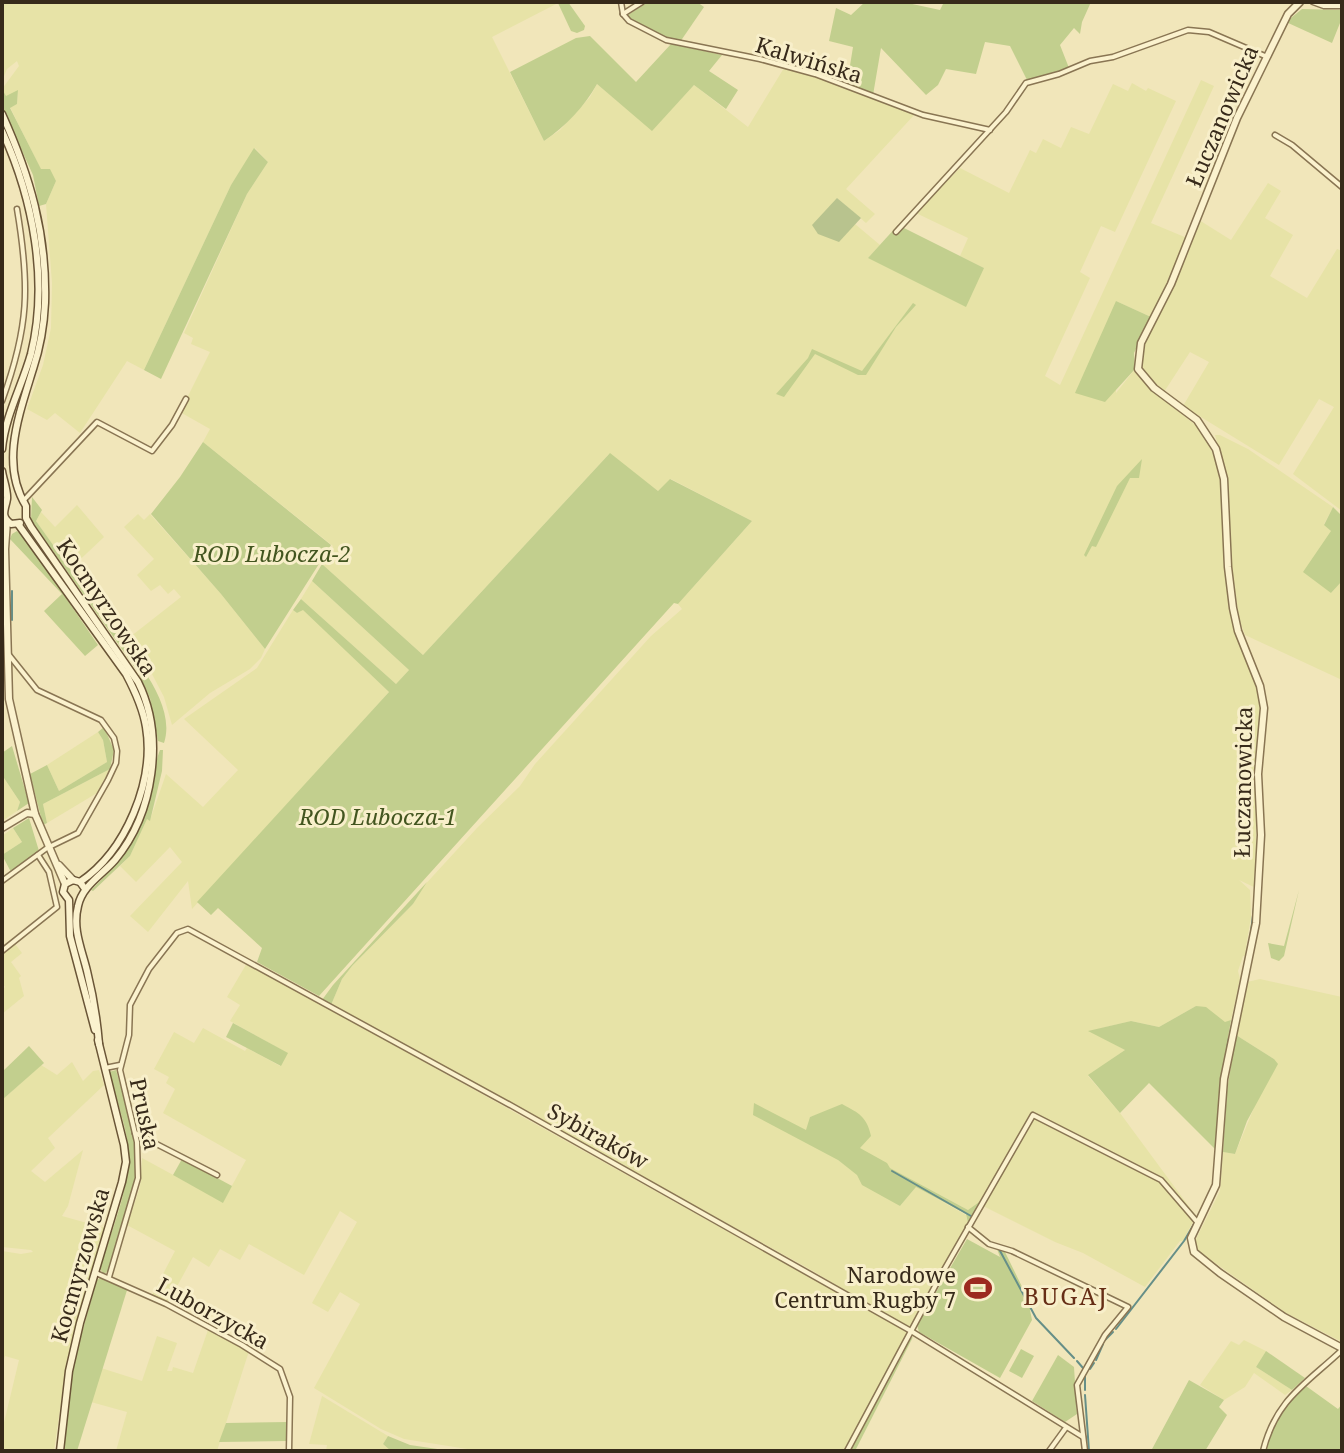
<svg xmlns="http://www.w3.org/2000/svg" width="1344" height="1453" viewBox="0 0 1344 1453" font-family="'Noto Serif',serif">
	<style>
		.farmland { fill: #e7e3a7 }
		.green { fill: #c2cf8e }
		.cemetery { fill: #b8c38e }
		.lines { fill: none; stroke-linecap: round; stroke-linejoin: round }
		.stream { stroke: #668f88; stroke-width: 2 }
		.minor-casing { stroke: #897553; stroke-width: 7 }
		.tertiary-casing { stroke: #897553; stroke-width: 9 }
		.secondary-casing { stroke: #6a5537; stroke-width: 9 }
		.minor { stroke: #fbf2ce; stroke-width: 4 }
		.tertiary { stroke: #fbf2ce; stroke-width: 6 }
		.secondary { stroke: #fbf2ce; stroke-width: 6 }
		.labels { text-anchor: middle; stroke-width: 6; stroke-linejoin: round; paint-order: stroke }
		.street-label { font-size: 22px; fill: #372a1a; stroke: #f8efca }
		.park-label { font-size: 22px; font-style: italic; fill: #42551f; stroke: #f8efca }
		.poi-label { font-size: 22px; fill: #372a1a; stroke: #f8efca; text-anchor: end }
		.neighbourhood-label { font-size: 24px; letter-spacing: 2px; fill: #662e16; stroke: #f8efca }
	</style>
	<rect width="100%" height="100%" fill="#f1e6ba"/>
	<!-- farmland -->
	<g class="farmland">
		<polygon points="2,2 560,2 492,37 544,141 560,130 590,97 597,84 652,130 694,85 748,127 784,68 831,82 915,114 846,189 875,214 866,223 837,198 839,241 855,224 880,245 868,258 984,268 960,256 968,238 916,213 960,168 1009,193 1030,150 1036,153 1043,139 1061,148 1071,127 1089,134 1113,84 1128,91 1132,83 1146,91 1148,88 1176,101 1115,232 1101,226 1080,272 1090,278 1045,376 1060,385 1201,80 1214,86 1151,223 1187,238 1151,317 1116,301 1116,393 1135,369 1154,392 1204,432 1220,472 1231,612 1237,638 1258,691 1261,705 1256,767 1256,888 1239,880 1250,890 1251,917 1245,953 1248,955 1243,956 1238,971 1240,979 1231,1020 1226,1023 1196,1006 1159,1027 1131,1021 1090,1031 1125,1050 1088,1076 1120,1113 1196,1216 1183,1241 1180,1241 1145,1287 1083,1253 1055,1242 983,1206 968,1210 890,1168 859,1148 828,1111 810,1117 838,1160 900,1206 916,1187 966,1215 968,1223 913,1322 910,1326 904,1325 806,1267 331,1005 342,979 352,966 413,904 421,889 477,828 520,786 535,764 651,636 682,609 678,604 752,521 671,479 658,491 609,454 423,655 322,564 333,546 203,442 210,429 180,412 210,352 191,344 193,338 184,333 247,194 268,162 255,148 231,185 144,370 127,361 80,433 55,413 47,420 27,409 43,365 51,328 52,283 46,204 56,181 41,170 10,107 17,104 18,91 5,97 2,89 19,66 17,61 7,69 2,81"/>
		<polygon points="1268,183 1281,191 1265,218 1293,235 1270,276 1307,298 1337,249 1342,251 1342,511 1293,474 1334,407 1319,399 1279,465 1183,406 1209,362 1190,352 1164,392 1153,384 1141,366 1142,348 1187,256 1199,220 1231,240"/>
		<polygon points="1215,435 1220,435 1248,449 1333,507 1324,524 1331,531 1331,593 1342,581 1342,680 1245,635 1239,619 1232,567 1226,473"/>
		<polygon points="77,505 104,537 70,569 36,521 41,512 55,527"/>
		<polygon points="138,514 144,520 150,514 221,594 265,649 261,658 250,669 210,693 172,725 164,697 141,653 130,637 181,597 174,589 168,594 160,585 151,591 137,575 154,559 124,527"/>
		<polygon points="312,581 409,670 396,684 301,599"/>
		<polygon points="303,609 389,692 192,909 188,881 148,932 130,916 182,862 170,847 136,882 120,866 130,856 147,818 150,820 166,774 203,807 238,770 184,719 257,668 293,610 297,613"/>
		<polygon points="98,732 103,740 107,762 59,791 47,765"/>
		<polygon points="110,769 97,793 47,823 43,804"/>
		<polygon points="2,775 20,802 17,811 2,821"/>
		<polygon points="13,828 22,842 2,855 2,836"/>
		<polygon points="15,944 22,953 11,962 21,976 19,978 24,996 2,1014 2,990 5,987 2,983 2,954"/>
		<polygon points="247,963 906,1331 907,1334 846,1451 480,1451 404,1439 381,1429 314,1388 360,1304 340,1292 328,1312 312,1303 357,1222 340,1211 304,1275 249,1244 240,1260 220,1249 209,1267 193,1257 168,1303 152,1295 175,1251 127,1225 140,1187 142,1158 223,1202 246,1160 163,1113 175,1089 166,1083 169,1077 154,1069 174,1032 194,1043 203,1028 245,1051 247,1048 280,1066 287,1053 230,1021 240,1005 227,997"/>
		<polygon points="1260,979 1342,997 1342,1342 1286,1313 1198,1251 1194,1243 1220,1191 1223,1152 1235,1154 1274,1059 1236,1035 1247,982"/>
		<polygon points="72,1062 83,1081 93,1071 99,1070 104,1085 48,1138 55,1148 31,1171 45,1182 83,1150 68,1206 62,1216 105,1228 67,1360 54,1451 2,1451 2,1431 19,1360 5,1356 2,1366 2,1251 21,1254 33,1252 31,1250 2,1247 2,1100 41,1065 57,1075"/>
		<polygon points="208,1330 249,1351 217,1451 116,1451 127,1412 91,1402 101,1368 142,1381 157,1336 177,1343 167,1371 172,1371 173,1367 193,1373"/>
		<polygon points="1244,1340 1266,1351 1256,1367 1292,1390 1285,1395 1254,1373 1245,1387 1224,1400 1200,1385 1231,1341 1239,1345"/>
		<polygon points="322,1396 388,1436 383,1444 391,1451 326,1451 327,1445 309,1444"/>
	</g>
	<!-- green -->
	<g class="green">
		<polygon points="560,2 568,2 585,26 584,30 577,33 571,31 558,3"/>
		<polygon points="648,2 697,2 704,7 680,42 655,33 629,20 628,15"/>
		<polygon points="865,2 903,2 940,10 944,2 1091,2 1082,22 1080,34 1074,28 1060,45 1069,68 1027,80 1010,46 985,42 976,74 946,69 938,85 926,95 881,48 873,95 847,84 853,47 829,41 836,8 851,15"/>
		<polygon points="1302,9 1342,10 1342,18 1332,43 1286,22"/>
		<path d="M590,36l46,46 35,-38 51,11 -13,16 29,19 -12,19 -32,-24 -42,46 -55,-47c-13,23 -31,42 -53,57l-34,-69 66,-34z"/>
		<polygon points="2,89 6,96 18,90 17,104 10,108 41,169 50,169 56,181 46,204 39,206 33,175 2,107"/>
		<polygon points="254,148 268,162 247,194 161,379 144,370 231,185"/>
		<polygon points="898,225 984,268 966,307 868,258"/>
		<polygon points="1116,301 1151,317 1134,353 1135,369 1105,402 1075,393"/>
		<polygon points="913,303 916,305 896,327 866,375 858,375 815,354 784,397 776,394 808,358 812,349 862,371"/>
		<polygon points="203,442 331,545 265,649 221,594 151,514 180,477"/>
		<polygon points="610,453 658,491 670,479 752,521 678,604 674,603 319,996 257,962 262,948 218,908 211,915 197,902 389,692 303,610 297,613 293,610 301,599 396,684 409,670 312,581 322,564 423,655"/>
		<polygon points="1142,459 1139,478 1130,478 1096,547 1092,546 1086,557 1084,555 1117,486"/>
		<path d="M32,497l10,13 -6,11c23,32 46,65 69,98 21,30 73,81 59,124l-6,-2 -8,-43 -12,-26 -107,-152z"/>
		<polygon points="1333,507 1342,516 1342,581 1331,593 1303,572 1331,531 1324,525"/>
		<polygon points="17,531 25,538 98,645 85,656 44,611 62,594 10,539 12,534"/>
		<polygon points="104,727 114,750 110,769 43,804 47,823 43,825 30,774 47,765 59,791 107,762 103,740 98,732"/>
		<polygon points="12,746 29,803 17,811 20,802 2,775 2,753"/>
		<path d="M160,750h3l-1,21 -12,50 -3,-2 -17,37 -37,35 -2,-1c32,-30 47,-54 59,-97 4,-14 5,-31 10,-43z"/>
		<polygon points="29,818 39,851 11,872 2,855 22,842 13,828"/>
		<polygon points="427,882 413,904 352,966 342,979 331,1005 322,1000 333,985"/>
		<polygon points="1299,890 1284,956 1279,961 1271,958 1268,943 1284,946"/>
		<polygon points="1196,1006 1206,1007 1225,1022 1231,1020 1221,1079 1215,1149 1149,1083 1120,1113 1088,1075 1125,1050 1088,1031 1131,1021 1159,1027"/>
		<polygon points="233,1023 288,1053 281,1066 226,1037"/>
		<polygon points="1236,1035 1274,1059 1278,1064 1247,1121 1235,1154 1223,1152 1227,1091"/>
		<polygon points="29,1046 44,1063 2,1100 2,1072"/>
		<path d="M116,1070l20,71 1,22 -2,22 -25,84 -6,5 -4,-5c10,-36 33,-87 28,-123 -3,-25 -13,-50 -19,-74z"/>
		<path d="M754,1103l52,27 4,-13 32,-13c17,9 25,13 29,32l-11,12 27,15 3,5 78,42 14,-10 -14,23 -2,-9 -50,-27 -16,19 -38,-21 -5,-10 -19,-15 -85,-45z"/>
		<polygon points="182,1159 232,1186 223,1203 173,1175"/>
		<polygon points="967,1239 1000,1257 997,1249 1004,1250 1032,1307 1030,1310 1032,1320 1000,1378 919,1332 917,1325"/>
		<polygon points="100,1278 128,1287 77,1451 63,1451 72,1368 97,1280"/>
		<polygon points="913,1337 855,1451 849,1451 907,1341"/>
		<polygon points="1021,1349 1034,1356 1022,1378 1009,1371"/>
		<polygon points="1266,1351 1305,1378 1292,1390 1256,1367"/>
		<polygon points="1058,1355 1074,1367 1077,1414 1065,1422 1032,1401"/>
		<polygon points="1189,1380 1224,1400 1219,1407 1227,1415 1205,1451 1151,1451"/>
		<polygon points="1306,1386 1338,1409 1342,1404 1342,1451 1262,1451 1286,1401"/>
		<polygon points="289,1422 287,1441 219,1442 226,1423"/>
		<polygon points="388,1436 410,1445 451,1451 391,1451 383,1444"/>
	</g>
	<!-- cemetery -->
	<polygon class="cemetery" points="837,198 861,218 839,242 818,234 812,225"/>
	<g class="lines">
		<!-- stream -->
		<g class="stream">
			<polyline points="12,591 12,620"/>
			<polyline points="1250,940 1254,907"/>
			<polyline points="1230,1034 1239,993"/>
			<polyline points="1227,1049 1229,1038"/>
			<polyline points="892,1171 971,1216"/>
			<polyline points="999,1249 1036,1318 1074,1358"/>
			<polyline points="1116,1329 1184,1241 1194,1224"/>
			<polyline points="1105,1340 1113,1332"/>
			<polyline points="1096,1360 1103,1344"/>
			<polyline points="1077,1361 1083,1368"/>
			<polyline points="1090,1369 1094,1363"/>
			<polyline points="1085,1390 1085,1374"/>
			<polyline points="1085,1395 1089,1451"/>
		</g>
		<!-- minor casing -->
		<g class="minor-casing">
			<g id="minor">
				<polyline points="621,2 623,14"/>
				<polyline points="1313,2 1324,6 1342,6"/>
				<polyline points="623,14 629,21 666,40 760,59 815,74 923,115 990,130"/>
				<polyline points="623,14 642,2"/>
				<polyline points="1275,135 1292,145 1342,187"/>
				<polyline points="896,232 1006,112 1026,83 1059,74 1090,61 1113,57 1188,30 1209,32 1265,56"/>
				<path d="M2,401c27,-74 28,-115 15,-192"/>
				<polyline points="24,500 97,422 152,451 172,425 186,399"/>
				<polyline points="2,881 47,848 78,833 108,780 116,763 117,751 114,738 101,720 37,690 9,655"/>
				<polyline points="2,951 57,907 49,872 38,855"/>
				<polyline points="105,1068 120,1065"/>
				<polyline points="135,1133 217,1175"/>
				<polyline points="968,1227 989,1244 1012,1251 1128,1307 1105,1335 1077,1385 1085,1451"/>
				<polyline points="96,1273 166,1304 242,1345 280,1369 290,1397 289,1451"/>
				<polyline points="109,1277 138,1178 137,1142 120,1070 129,1035 130,1005 149,969 177,933 188,929 512,1106 911,1331 1083,1437"/>
				<polyline points="847,1451 940,1277 1033,1115 1161,1180 1198,1223"/>
				<polyline points="1049,1451 1065,1429"/>
				<path d="M1263,1451c13,-52 43,-67 79,-101"/>
			</g>
		</g>
		<!-- tertiary casing -->
		<g class="tertiary-casing">
			<g id="tertiary">
				<polyline points="1300,2 1288,14 1237,118 1171,284 1141,343 1138,369 1154,388 1197,420 1216,449 1224,479 1228,567 1233,608 1238,631 1260,686 1264,708 1258,774 1261,835 1256,923 1224,1079 1216,1185 1191,1238 1194,1252 1220,1273 1284,1317 1342,1348"/>
				<polyline points="7,521 5,549 9,699 35,814 65,884"/>
				<polyline points="2,828 27,813 35,814"/>
				<polyline points="59,865 73,880"/>
			</g>
		</g>
		<!-- secondary casing -->
		<g class="secondary-casing">
			<g id="secondary">
				<path d="M2,114c28,62 45,120 43,189 -1,22 -5,45 -12,66 -14,46 -33,95 -7,137v12l5,9 107,155c27,54 16,131 -23,178 -13,15 -33,26 -37,46 -6,23 4,44 9,65 6,24 10,48 12,73"/>
				<path d="M2,131c31,67 47,150 29,223 -9,32 -26,62 -29,95"/>
				<path d="M2,471c1,8 6,20 5,28 -2,12 -7,16 4,25l9,-1"/>
				<path d="M18,524l108,150c9,17 17,34 20,53 9,54 -20,124 -66,155"/>
				<polyline points="85,889 80,882 73,880 65,884 63,892 69,900 70,936 95,1030"/>
				<polyline points="60,1451 69,1371 80,1323 122,1182 126,1162 124,1145 98,1040"/>
			</g>
		</g>
		<!-- minor -->
		<use href="#minor" class="minor"/>
		<!-- tertiary -->
		<use href="#tertiary" class="tertiary"/>
		<!-- secondary -->
		<use href="#secondary" class="secondary"/>
	</g>
	<!-- icons -->
	<defs>
		<g id="stadium-bare" transform="scale(2.16)"><path d="M0-5a6.5 5 0 1 0 0 10a6.5 5 0 1 0 0-10ZM-3.5-1.8h7v3.6h-7Z" fill="#9c2a1f" stroke="#f8efca" stroke-width="2.5" paint-order="stroke"/></g>
	</defs>
	<g fill-rule="evenodd">
		<use href="#stadium-bare" x="978" y="1288"/>
	</g>
	<g class="labels">
		<!-- street labels -->
		<g class="street-label">
			<text transform="translate(809 60) rotate(17)" y="8">Kalwińska</text>
			<text transform="translate(1222 116) rotate(-67)" y="8">Łuczanowicka</text>
			<text transform="translate(107 607) rotate(56)" y="8">Kocmyrzowska</text>
			<text transform="translate(1243 782) rotate(-89)" y="8">Łuczanowicka</text>
			<text transform="translate(145 1114) rotate(78)" y="8">Pruska</text>
			<text transform="translate(598 1136) rotate(29)" y="8">Sybiraków</text>
			<text transform="translate(80 1265) rotate(-74)" y="8">Kocmyrzowska</text>
			<text transform="translate(213 1313) rotate(29)" y="8">Luborzycka</text>
		</g>
		<!-- park labels -->
		<g class="park-label">
			<text x="272" y="562">ROD Lubocza-2</text>
			<text x="378" y="825">ROD Lubocza-1</text>
		</g>
		<!-- poi labels -->
		<g class="poi-label">
			<text x="956" y="1283">Narodowe<tspan x="956" dy="25">Centrum Rugby 7</tspan></text>
		</g>
		<!-- neighbourhood labels -->
		<g class="neighbourhood-label">
			<text x="1066" y="1305">BUGAJ</text>
		</g>
	</g>
	<!-- border -->
	<rect width="1344" height="1453" fill="none" stroke="#372a1a" stroke-width="8"/>
</svg>
